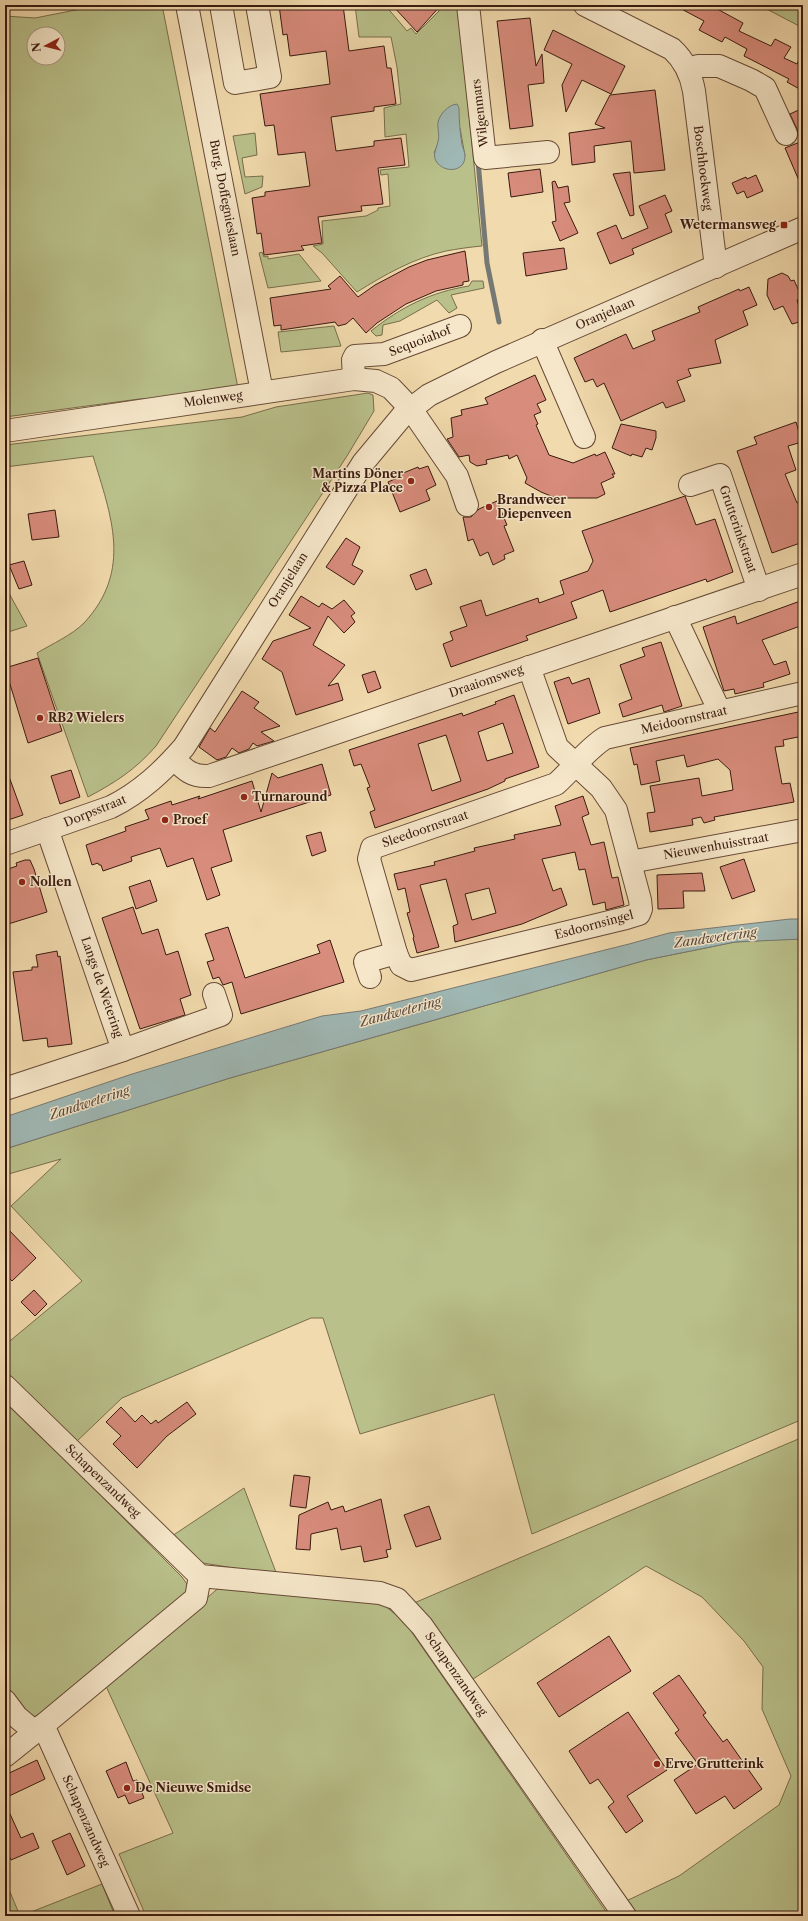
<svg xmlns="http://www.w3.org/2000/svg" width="808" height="1921" viewBox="0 0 808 1921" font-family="'Libre Caslon Text',serif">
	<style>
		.green { fill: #b9c08a; stroke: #796d4c; fill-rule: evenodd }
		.water { fill: #9fb8b5; stroke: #767973 }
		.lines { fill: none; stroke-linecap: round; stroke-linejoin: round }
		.stream { stroke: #767973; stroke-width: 5 }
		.building { fill: #d88c7c; stroke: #391a0f; fill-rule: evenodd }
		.minor-casing { stroke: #674a36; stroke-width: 24 }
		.minor { stroke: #f6e7ca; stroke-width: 22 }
		.poi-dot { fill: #8f2418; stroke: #f6e7ca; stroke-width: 1.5 }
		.labels { text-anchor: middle; stroke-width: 3; stroke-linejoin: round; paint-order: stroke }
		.street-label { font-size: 12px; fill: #391a0f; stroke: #f6e7ca }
		.poi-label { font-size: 12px; font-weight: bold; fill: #391a0f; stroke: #f6e7ca; text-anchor: start }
		.water-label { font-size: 13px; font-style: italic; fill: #584941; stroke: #f6e7ca }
	</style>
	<rect width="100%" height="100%" fill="#f1daad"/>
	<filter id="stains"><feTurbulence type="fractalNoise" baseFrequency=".005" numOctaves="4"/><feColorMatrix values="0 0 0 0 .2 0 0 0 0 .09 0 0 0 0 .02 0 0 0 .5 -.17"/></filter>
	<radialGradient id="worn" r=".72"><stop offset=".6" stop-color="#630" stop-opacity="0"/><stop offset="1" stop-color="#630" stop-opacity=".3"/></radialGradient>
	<!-- green -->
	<g class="green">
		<path d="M101,5h61l76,383 -44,9 -55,2 -134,18v-401l30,2zM34,34h24v24h-24z"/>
		<path d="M355,5h30l22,26 4,-3 5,6 23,-23v-6h18l9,78 16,163c-12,1 -25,3 -36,5 -32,7 -62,24 -89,41l-35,-39 -9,-7 10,-2 -1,-23 44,-5 12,-6v-2l12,-2 -2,-32 -7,1 -1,-5 29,-3 -3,-33 -21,3 -1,-29 17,-4 -4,-37 -6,-30h-32zM460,128l5,28 -31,-3 5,-12z"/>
		<polygon points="759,5 803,5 803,24 801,27"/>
		<polygon points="255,133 257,155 242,158 245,177 263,176 262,187 245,194 233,136"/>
		<polygon points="262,252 264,257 268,256 268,259 299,254 321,281 268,288 259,253"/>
		<path d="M472,281h11l1,7 -33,7 6,13 -8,5 -12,-13 -37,21 -17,4 -1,10 -6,1 -5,-5c30,-24 60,-39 98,-45z"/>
		<polygon points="334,326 341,346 281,352 278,332"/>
		<path d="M368,393l5,2 1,16 -27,45 -191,290c-21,24 -40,36 -68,51l-51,-144c15,-9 35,-18 47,-30 49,-53 27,-107 9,-167l-88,11v-22l237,-28 34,-10z"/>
		<polygon points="5,586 27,626 5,633"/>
		<polygon points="789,939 803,939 803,1419 532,1534 494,1394 360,1434 323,1318 311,1318 122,1398 74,1444 5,1375 5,1345 82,1281 11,1206 61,1159 5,1175 5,1149 230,1078 646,960 735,942"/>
		<polygon points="5,1399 182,1577 189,1587 189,1593 45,1717 27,1719 5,1696"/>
		<polygon points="803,1437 803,1916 633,1916 624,1902 679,1876 779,1805 791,1776 762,1709 763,1667 744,1641 702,1597 646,1566 467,1683 414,1603"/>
		<polygon points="244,1488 277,1575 203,1563 169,1538"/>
		<polygon points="222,1585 376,1599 404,1621 609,1916 146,1916 119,1854 173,1833 105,1684 125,1668"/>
		<polygon points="5,1880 20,1916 5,1916"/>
		<polygon points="102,1884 115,1916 21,1916"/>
	</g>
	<!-- water -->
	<g class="water">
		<path d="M457,104l2,4c0,12 1,25 3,37 1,3 3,8 3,11 0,17 -22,17 -29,5 -4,-7 1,-13 2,-20 2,-6 -1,-13 0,-19 2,-8 10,-17 19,-18z"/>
		<polygon points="790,919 803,919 803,939 735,942 646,960 230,1078 5,1149 5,1117 129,1075 322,1016 361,1011 629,944 669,933"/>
	</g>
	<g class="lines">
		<!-- stream -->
		<polyline class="stream" points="478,161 487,263 499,322"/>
	</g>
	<!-- building -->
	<g class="building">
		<polygon points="279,5 343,5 349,51 384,46 387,68 391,68 396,104 374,107 374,111 331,117 336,151 374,146 374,141 401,138 405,165 378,168 383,204 361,206 362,211 318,217 322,243 301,246 304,250 264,255 261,233 257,234 252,198 265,196 265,192 310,186 305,152 278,155 274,125 265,126 260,94 330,84 326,51 290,56 287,34 283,35"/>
		<polygon points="392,5 441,5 417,32"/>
		<polygon points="674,5 710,5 743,23 739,31 771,46 775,39 791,47 784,58 797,64 803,52 803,91 787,82 789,79 744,56 747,49 725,37 722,42 699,30 704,21"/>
		<polygon points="530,18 536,66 542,54 544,83 528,85 533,126 510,129 497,21"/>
		<polygon points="553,30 625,66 611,94 582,80 566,112 562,85 572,64 544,50"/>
		<polygon points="655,90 665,170 634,173 631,141 594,146 595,162 572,165 569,133 605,128 595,124 610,95"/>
		<polygon points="803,108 803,190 785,148 800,142 797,129 790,114"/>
		<polygon points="540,169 543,192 511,197 508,173"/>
		<polygon points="630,172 634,215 630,216 613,174"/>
		<polygon points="756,175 763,191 747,198 744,191 737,194 732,183 746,177 747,179"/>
		<polygon points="555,181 558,188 568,186 570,202 564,203 578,233 560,241 552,222 556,221 552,182"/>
		<polygon points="665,195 672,211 665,214 672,232 632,249 634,254 610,264 597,233 616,225 622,239 648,228 639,206"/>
		<polygon points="564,248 567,269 526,276 523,253"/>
		<polygon points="465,251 469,281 463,282 463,285 436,291 406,304 377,323 366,333 353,318 346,324 338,326 335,322 281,330 281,325 274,326 270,298 331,289 328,286 340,276 358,297 375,285 409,267 427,260"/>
		<polygon points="782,273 788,276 791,281 794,280 802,298 797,300 803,321 792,324 783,306 774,310 767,295 768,279"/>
		<polygon points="749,287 757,305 743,311 748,325 715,340 721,363 688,369 691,376 677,381 685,401 666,408 663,402 621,421 604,383 597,387 593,379 585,382 574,358 626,334 633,349 655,340 652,331 700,312 698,307 739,289 740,291"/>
		<polygon points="535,375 546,400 537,404 541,412 534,415 538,424 536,425 549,455 573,463 595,454 596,456 605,452 615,474 612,474 614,477 601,483 605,494 597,498 556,498 541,492 525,483 527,478 517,455 509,459 508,455 486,460 487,464 477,466 470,462 469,455 459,457 447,439 453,437 451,418 462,415 461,410 488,404 485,398"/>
		<polygon points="796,422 802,442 788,446 796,470 785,474 797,503 803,501 803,542 772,553 737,451 757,444 754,437"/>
		<polygon points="621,424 656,431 656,438 652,450 646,448 642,457 632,454 631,456 612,448"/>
		<polygon points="428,466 436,485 426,490 430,500 400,512 388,482 397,478 396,476 418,467 419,469"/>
		<polygon points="685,496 696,525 715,519 733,572 707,582 706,579 610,612 603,590 571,602 577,618 526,636 528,640 451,667 443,644 453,640 450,632 467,626 460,607 481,600 486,616 538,598 539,603 564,594 560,581 588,571 593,561 582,531"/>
		<polygon points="497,501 507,525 504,526 514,551 504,555 505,559 493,565 488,552 480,556 473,539 468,541 463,517 471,517 479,509"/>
		<polygon points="55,510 59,537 32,540 28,514"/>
		<polygon points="346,538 360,547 352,565 363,571 354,585 326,567"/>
		<polygon points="24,561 32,585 19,589 9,565"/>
		<polygon points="426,569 432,584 416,590 410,575"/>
		<polygon points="301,596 319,607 322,603 332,609 344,600 355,613 351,616 355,622 344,633 328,616 313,645 345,665 328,686 338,683 343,700 296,715 282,672 262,659 273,641 311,628 289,615"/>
		<polygon points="803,600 803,625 762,640 774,665 786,661 790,674 763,683 764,687 735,694 734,689 724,691 703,627 735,616 737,624"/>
		<polygon points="661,642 682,706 664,712 662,705 623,717 619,704 632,699 620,665 645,656 642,648"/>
		<polygon points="38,658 62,731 28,743 5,668"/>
		<polygon points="375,671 381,688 368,693 362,675"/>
		<polygon points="569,677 572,684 589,678 600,713 568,724 554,682"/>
		<polygon points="242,691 259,702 254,708 280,726 261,732 274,741 257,746 253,743 249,749 239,753 232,748 226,757 217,760 199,747 210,728 215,732"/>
		<path d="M514,695l25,72 -34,12v2l-17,8 -113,39 -5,-16 5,-2 -8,-22 3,-1 -9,-23 -7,2 -5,-16 113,-37 1,3 33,-12 -1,-2zM503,723l10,30 -26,8 -9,-29zM446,735l15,46 -29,10 -14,-47z"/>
		<polygon points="803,711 803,736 783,740 784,746 775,747 782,784 790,783 794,802 714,817 715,820 704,823 701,817 692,819 693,825 650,832 647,813 655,812 650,786 699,778 702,796 733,790 730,770 718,759 687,767 684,755 656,761 660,781 641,785 637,764 634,765 630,748"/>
		<polygon points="322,764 331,795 223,830 232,861 211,868 220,895 207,900 193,858 167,867 160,848 131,857 132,861 103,871 101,865 99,865 98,863 92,865 86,845 126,831 125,827 149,819 145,810 171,801 172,805 200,796 198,799 252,781 261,812 272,773 278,778"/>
		<polygon points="71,770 80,797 60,804 51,776"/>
		<polygon points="5,771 7,771 23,815 5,821"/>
		<path d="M583,796l6,18 -7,3 9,28 13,-3 8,36 6,-1 6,28 -18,5 -1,-8 -12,3 -8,-36 -6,1 -4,-18 -33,7 11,32 8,-3 6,17 -45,19 -67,18 -2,-16 5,-2 -12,-45 -26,6 19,62 -22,6 -4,-15 1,-1 -7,-24 3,-1 -5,-24 -7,2 -4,-16 41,-9 -1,-3 41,-11 -1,-3 41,-9 -1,-4 47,-10 -6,-19zM489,888l7,25 -24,7 -7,-26z"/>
		<polygon points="321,832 326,851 312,856 306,836"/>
		<polygon points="744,859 755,891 732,899 720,867"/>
		<polygon points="25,860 30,860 34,869 47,912 5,925 5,870 17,866 16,863"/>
		<polygon points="702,873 705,891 683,891 684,908 658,909 657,875"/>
		<polygon points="150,880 157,901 136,909 129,887"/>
		<polygon points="133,907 142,934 158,929 166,955 178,951 191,995 180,999 185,1015 140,1029 102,918"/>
		<polygon points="228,927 245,978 320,953 317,945 330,940 344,982 241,1014 232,982 223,985 219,977 213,979 207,962 214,960 205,934"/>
		<polygon points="57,951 58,957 60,956 72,1044 48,1047 47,1038 23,1041 13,972 32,970 32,967 38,967 36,955"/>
		<polygon points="5,1226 36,1258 12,1281 5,1274"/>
		<polygon points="34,1290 47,1304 35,1316 21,1302"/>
		<polygon points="187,1402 196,1414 167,1436 137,1468 113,1444 121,1436 106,1422 121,1407 135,1422 142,1415 151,1424 156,1420 158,1423"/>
		<polygon points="294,1475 310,1477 306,1508 290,1506"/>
		<polygon points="381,1499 391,1549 386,1550 388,1557 364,1562 361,1546 341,1550 337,1528 311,1534 310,1550 296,1549 299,1515 328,1502 331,1510 343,1506 345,1512"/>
		<polygon points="429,1506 441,1539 416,1547 404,1515"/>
		<polygon points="609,1636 631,1671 559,1717 537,1683"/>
		<polygon points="679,1675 706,1713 703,1715 723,1742 727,1739 762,1789 734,1809 725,1796 696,1814 674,1780 698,1764 675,1733 679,1730 653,1693"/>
		<polygon points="628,1712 667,1770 627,1796 643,1821 626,1833 608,1807 614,1802 598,1779 590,1784 569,1751"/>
		<polygon points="37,1760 45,1779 5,1798 5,1775"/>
		<polygon points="126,1762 133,1781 137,1780 144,1798 129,1804 125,1795 118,1798 106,1771"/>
		<polygon points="5,1803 21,1838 33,1833 39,1848 11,1860 5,1847"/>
		<polygon points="70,1833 85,1866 67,1875 52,1841"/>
	</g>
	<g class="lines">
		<!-- minor casing -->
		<g class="minor-casing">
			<g id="minor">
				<polyline points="187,5 262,392"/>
				<polyline points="221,5 235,83 270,77 257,5"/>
				<polyline points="468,5 485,158 548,152"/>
				<path d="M585,5l87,44c13,12 19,25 22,42l22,176"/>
				<polyline points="688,69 698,66 719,66 751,80 765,88 786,134"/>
				<polyline points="542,340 584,437"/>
				<polyline points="354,379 353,360 355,356 384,354 460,326"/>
				<polyline points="5,431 354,379 376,381 391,388 411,409 457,476 467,505"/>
				<polyline points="690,485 720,475 759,590"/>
				<polyline points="675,617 720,712"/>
				<path d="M529,667l28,80 44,41 15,22 24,90 1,9 -2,5 -13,4 -215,52 -10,-5 -5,-12 -27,-94 3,-11 184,-64c17,-15 31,-35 49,-46l198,-45"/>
				<path d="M174,759c11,11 18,18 35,17l594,-202"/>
				<path d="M5,844l106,-37c30,-15 52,-36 73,-60l179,-284 40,-48 26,-20 67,-33 307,-134"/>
				<polyline points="630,862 803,830"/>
				<polyline points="370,977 365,962 396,953"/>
				<polyline points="123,1050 221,1015 214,994"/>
				<polyline points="5,1089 123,1050 47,829"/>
				<polyline points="5,1386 200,1576 380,1593 397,1599 422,1626 625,1916"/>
				<polyline points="5,1701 17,1717 35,1732 196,1598 200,1576"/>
				<polyline points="43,1725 129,1916"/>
				<polyline points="5,1756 35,1732"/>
			</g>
		</g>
		<!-- minor -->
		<use href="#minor" class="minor"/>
	</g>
	<!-- markers -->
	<g class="poi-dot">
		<rect x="780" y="221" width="8" height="8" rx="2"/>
		<circle cx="411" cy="481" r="4"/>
		<circle cx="489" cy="507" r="4"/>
		<circle cx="40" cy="718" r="4"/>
		<circle cx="244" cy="797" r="4"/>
		<circle cx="165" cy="820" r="4"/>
		<circle cx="22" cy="882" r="4"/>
		<circle cx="657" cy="1764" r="4"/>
		<circle cx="127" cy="1788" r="4"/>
	</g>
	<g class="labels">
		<!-- street labels -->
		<g class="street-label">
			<text transform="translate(480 113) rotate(-97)" y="4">Wilgenmars</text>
			<text transform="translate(703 168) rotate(83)" y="4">Boschhoekweg</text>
			<text transform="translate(225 198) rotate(79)" y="4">Burg. Doffegnieslaan</text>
			<text transform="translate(605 314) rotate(-23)" y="4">Oranjelaan</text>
			<text transform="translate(420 341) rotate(-21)" y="4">Sequoiahof</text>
			<text transform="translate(213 399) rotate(-8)" y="4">Molenweg</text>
			<text transform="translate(738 529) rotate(71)" y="4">Grutterinkstraat</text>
			<text transform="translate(288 580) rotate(-58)" y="4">Oranjelaan</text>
			<text transform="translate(486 681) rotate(-19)" y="4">Draaiomsweg</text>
			<text transform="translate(684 720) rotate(-13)" y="4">Meidoornstraat</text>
			<text transform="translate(95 811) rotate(-22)" y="4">Dorpsstraat</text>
			<text transform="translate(425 829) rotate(-19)" y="4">Sleedoornstraat</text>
			<text transform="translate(716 846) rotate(-10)" y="4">Nieuwenhuisstraat</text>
			<text transform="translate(594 925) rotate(-15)" y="4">Esdoornsingel</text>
			<text transform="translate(102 987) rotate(71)" y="4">Langs de Wetering</text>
			<text transform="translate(103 1481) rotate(44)" y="4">Schapenzandweg</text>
			<text transform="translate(456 1674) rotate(55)" y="4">Schapenzandweg</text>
			<text transform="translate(86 1821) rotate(66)" y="4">Schapenzandweg</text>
		</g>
		<!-- poi labels -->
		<g class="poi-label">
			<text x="776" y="229" text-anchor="end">Wetermansweg</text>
			<text x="403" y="478" text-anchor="end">Martins Döner<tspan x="403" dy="14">&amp; Pizza Place</tspan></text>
			<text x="497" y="504">Brandweer<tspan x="497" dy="14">Diepenveen</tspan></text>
			<text x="48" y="722">RB2 Wielers</text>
			<text x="252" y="801">Turnaround</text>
			<text x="173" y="824">Proef</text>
			<text x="30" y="886">Nollen</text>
			<text x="665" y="1768">Erve Grutterink</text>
			<text x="135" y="1792">De Nieuwe Smidse</text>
		</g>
		<!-- water labels -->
		<g class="water-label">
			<text transform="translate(715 937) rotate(-8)" y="5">Zandwetering</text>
			<text transform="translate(400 1011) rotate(-15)" y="5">Zandwetering</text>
			<text transform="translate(89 1102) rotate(-18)" y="5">Zandwetering</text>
		</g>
	</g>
	<!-- margin -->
	<rect width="808" height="1921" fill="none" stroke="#f1daad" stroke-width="20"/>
	<rect x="6" y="6" width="796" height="1909" fill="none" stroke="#391a0f" stroke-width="2"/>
	<rect x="10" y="10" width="788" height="1901" fill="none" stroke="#391a0f"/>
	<!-- north arrow -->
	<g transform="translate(46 46) rotate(263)"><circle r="19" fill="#f6e7ca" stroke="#aa957f"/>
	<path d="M0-3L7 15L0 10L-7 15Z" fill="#8f2418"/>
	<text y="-6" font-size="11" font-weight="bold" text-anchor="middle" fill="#391a0f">N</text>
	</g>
	<rect width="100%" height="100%" filter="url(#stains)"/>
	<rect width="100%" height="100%" fill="url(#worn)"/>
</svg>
